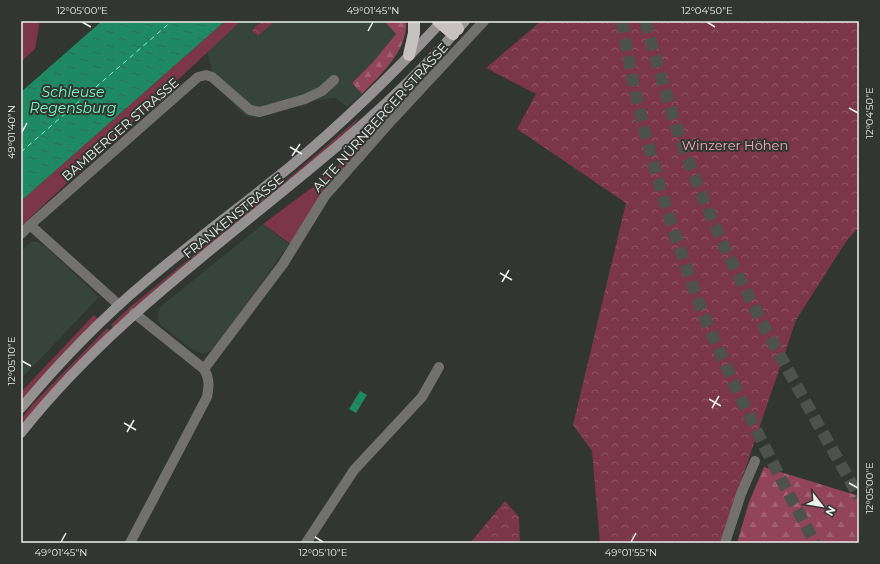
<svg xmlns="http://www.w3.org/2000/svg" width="880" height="564" viewBox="0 0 880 564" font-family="Montserrat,sans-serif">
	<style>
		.built { fill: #37433d }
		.green { fill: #7c364a }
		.forest { fill: url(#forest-firs) }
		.park { fill: url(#park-crowns) }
		.water { fill: url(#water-ripples) }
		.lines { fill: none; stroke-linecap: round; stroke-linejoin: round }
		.ferry { stroke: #79fbc6; stroke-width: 1; stroke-dasharray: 5 4; stroke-linecap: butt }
		.highway-tunnel { stroke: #4d524f; stroke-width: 12; stroke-dasharray: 12 6; stroke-linecap: butt }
		.street { stroke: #737070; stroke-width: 10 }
		.secondary { stroke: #959192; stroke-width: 10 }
		.highway { stroke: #c8c1c2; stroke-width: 12 }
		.ticks { fill: none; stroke: #ecefee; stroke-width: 1.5 }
		.labels { text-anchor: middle; stroke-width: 4; stroke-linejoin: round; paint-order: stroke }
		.street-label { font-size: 13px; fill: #ecefee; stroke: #313633 }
		.park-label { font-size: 13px; fill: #f3aebe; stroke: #313633 }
		.water-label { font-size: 14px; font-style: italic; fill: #79fbc6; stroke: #313633 }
		.neatline { fill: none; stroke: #ecefee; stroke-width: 1.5 }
		.ticks-label { font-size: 10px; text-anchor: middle; fill: #ecefee }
	</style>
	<defs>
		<pattern id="forest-firs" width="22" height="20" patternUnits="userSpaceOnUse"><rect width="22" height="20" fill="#92445a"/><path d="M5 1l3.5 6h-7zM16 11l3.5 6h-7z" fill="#a15f72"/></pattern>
		<pattern id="park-crowns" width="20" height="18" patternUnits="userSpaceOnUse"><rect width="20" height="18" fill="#7c364a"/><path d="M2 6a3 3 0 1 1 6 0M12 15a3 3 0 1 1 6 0" fill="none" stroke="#8f5364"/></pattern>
		<pattern id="water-ripples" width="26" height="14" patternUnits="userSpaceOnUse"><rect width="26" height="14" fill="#1f8864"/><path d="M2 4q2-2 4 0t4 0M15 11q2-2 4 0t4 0" fill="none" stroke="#2f6e58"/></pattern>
	</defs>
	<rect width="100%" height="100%" fill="#313633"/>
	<!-- built -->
	<g class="built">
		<polygon points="241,21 384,21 396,34 373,62 352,83 362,94 347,107 336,98 310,101 257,118 250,117 244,115 216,85 207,51"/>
		<polygon points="263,224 289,244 215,348 204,354 193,350 161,325 158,320 159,308"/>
		<polygon points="31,242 38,242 45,246 99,297 21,379 21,251"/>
	</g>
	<!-- green -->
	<g class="green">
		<polygon points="21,21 40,21 35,49 21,62"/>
		<polygon points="225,21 241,21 21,226 21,201"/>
		<polygon points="360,117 347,133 164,282 113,328 111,325 130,307 301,168"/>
		<polygon points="367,140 369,141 292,245 263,224 318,183"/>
		<polygon points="94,315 98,319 21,400 21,392"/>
		<polygon points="107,328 110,332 21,427 21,419 33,404"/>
	</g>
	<!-- forest -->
	<g class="forest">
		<path d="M384,21h22c2,30 -25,53 -44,73l-10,-11 21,-21 23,-28z"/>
		<polygon points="764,467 859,496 859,543 737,543 749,502"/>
	</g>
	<!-- park -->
	<g class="park">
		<polygon points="263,21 275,21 258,36 252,30"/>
		<polygon points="541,21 859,21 859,227 847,240 796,320 720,543 600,543 592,451 573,425 626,203 517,129 536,94 486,68"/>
		<polygon points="505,501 519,517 520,543 470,543"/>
	</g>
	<!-- water -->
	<g class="water">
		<polygon points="102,21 225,21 21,201 21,92"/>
		<polygon points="360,391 367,395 356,413 349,409"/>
	</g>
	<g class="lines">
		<!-- ferry -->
		<polyline class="ferry" points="21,152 172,21"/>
		<!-- highway-tunnel -->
		<g class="highway-tunnel">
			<path d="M622,21c11,73 31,146 54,217 10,28 19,57 31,85 32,75 69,148 108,220"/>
			<path d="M645,21c19,68 38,133 67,198 42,96 96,186 147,278"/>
		</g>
		<!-- street -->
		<g class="street">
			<polyline points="21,234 30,225"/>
			<polyline points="119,305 30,225 198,77 206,75 212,77 250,110 260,112 305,99 322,91 334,80"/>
			<polyline points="134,313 204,369"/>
			<path d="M130,543l77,-146c2,-11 3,-18 -3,-28l79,-105 42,-68 67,-76 92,-99"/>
			<polyline points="306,543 354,470 422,397 439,367"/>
			<polyline points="725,543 741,494 755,461"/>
		</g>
		<!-- secondary -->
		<g class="secondary">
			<path d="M21,408c38,-45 79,-88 123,-125 48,-41 99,-78 147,-117 54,-45 104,-94 151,-145"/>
			<path d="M21,433c126,-160 313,-257 444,-412"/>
		</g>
		<!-- highway -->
		<g class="highway">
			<polyline points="438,21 453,34"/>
			<polyline points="453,21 458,29"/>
			<polyline points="409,55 414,33 414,21"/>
		</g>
	</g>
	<!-- ticks -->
	<path class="ticks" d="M82,22l9,5M707,22l8,5M368,31l5,-9M849,108l9,5M22,132l5,-9M290,147l12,7M292,156l8,-12M500,273l12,7M502,282l7,-12M22,361l9,5M709,399l12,7M712,408l7,-12M124,423l12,7M127,432l7,-12M849,483l9,5M315,537l8,5M61,542l5,-9M631,542l5,-9"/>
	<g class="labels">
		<!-- street labels -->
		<g class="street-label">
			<text transform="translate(380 117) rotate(-48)" y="5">ALTE NÜRNBERGER STRASSE</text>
			<text transform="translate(120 129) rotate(-41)" y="5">BAMBERGER STRASSE</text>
			<text transform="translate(233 216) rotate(-39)" y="5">FRANKENSTRASSE</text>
		</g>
		<!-- park labels -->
		<g class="park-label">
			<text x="735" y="150">Winzerer Höhen</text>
		</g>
		<!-- water labels -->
		<g class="water-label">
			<text x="73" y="97">Schleuse<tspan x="73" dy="16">Regensburg</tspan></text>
		</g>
	</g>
	<!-- border -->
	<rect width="880" height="564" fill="none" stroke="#313633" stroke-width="44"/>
	<!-- north arrow -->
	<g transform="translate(822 506) rotate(121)" stroke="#313633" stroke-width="3" paint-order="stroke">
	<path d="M0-3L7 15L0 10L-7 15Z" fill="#ecefee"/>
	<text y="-6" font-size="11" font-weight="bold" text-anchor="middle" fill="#ecefee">N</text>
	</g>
	<rect x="22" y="22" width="836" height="520" class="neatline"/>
	<g class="ticks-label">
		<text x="82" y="14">12°05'00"E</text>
		<text x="373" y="14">49°01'45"N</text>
		<text x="707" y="14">12°04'50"E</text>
		<text transform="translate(869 113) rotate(-90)" y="4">12°04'50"E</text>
		<text transform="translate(11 132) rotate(-90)" y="4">49°01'40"N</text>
		<text transform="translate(11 361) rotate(-90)" y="4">12°05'10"E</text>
		<text transform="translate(869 488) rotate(-90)" y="4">12°05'00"E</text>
		<text x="61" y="556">49°01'45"N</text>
		<text x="323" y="556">12°05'10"E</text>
		<text x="631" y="556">49°01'55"N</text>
	</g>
</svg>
